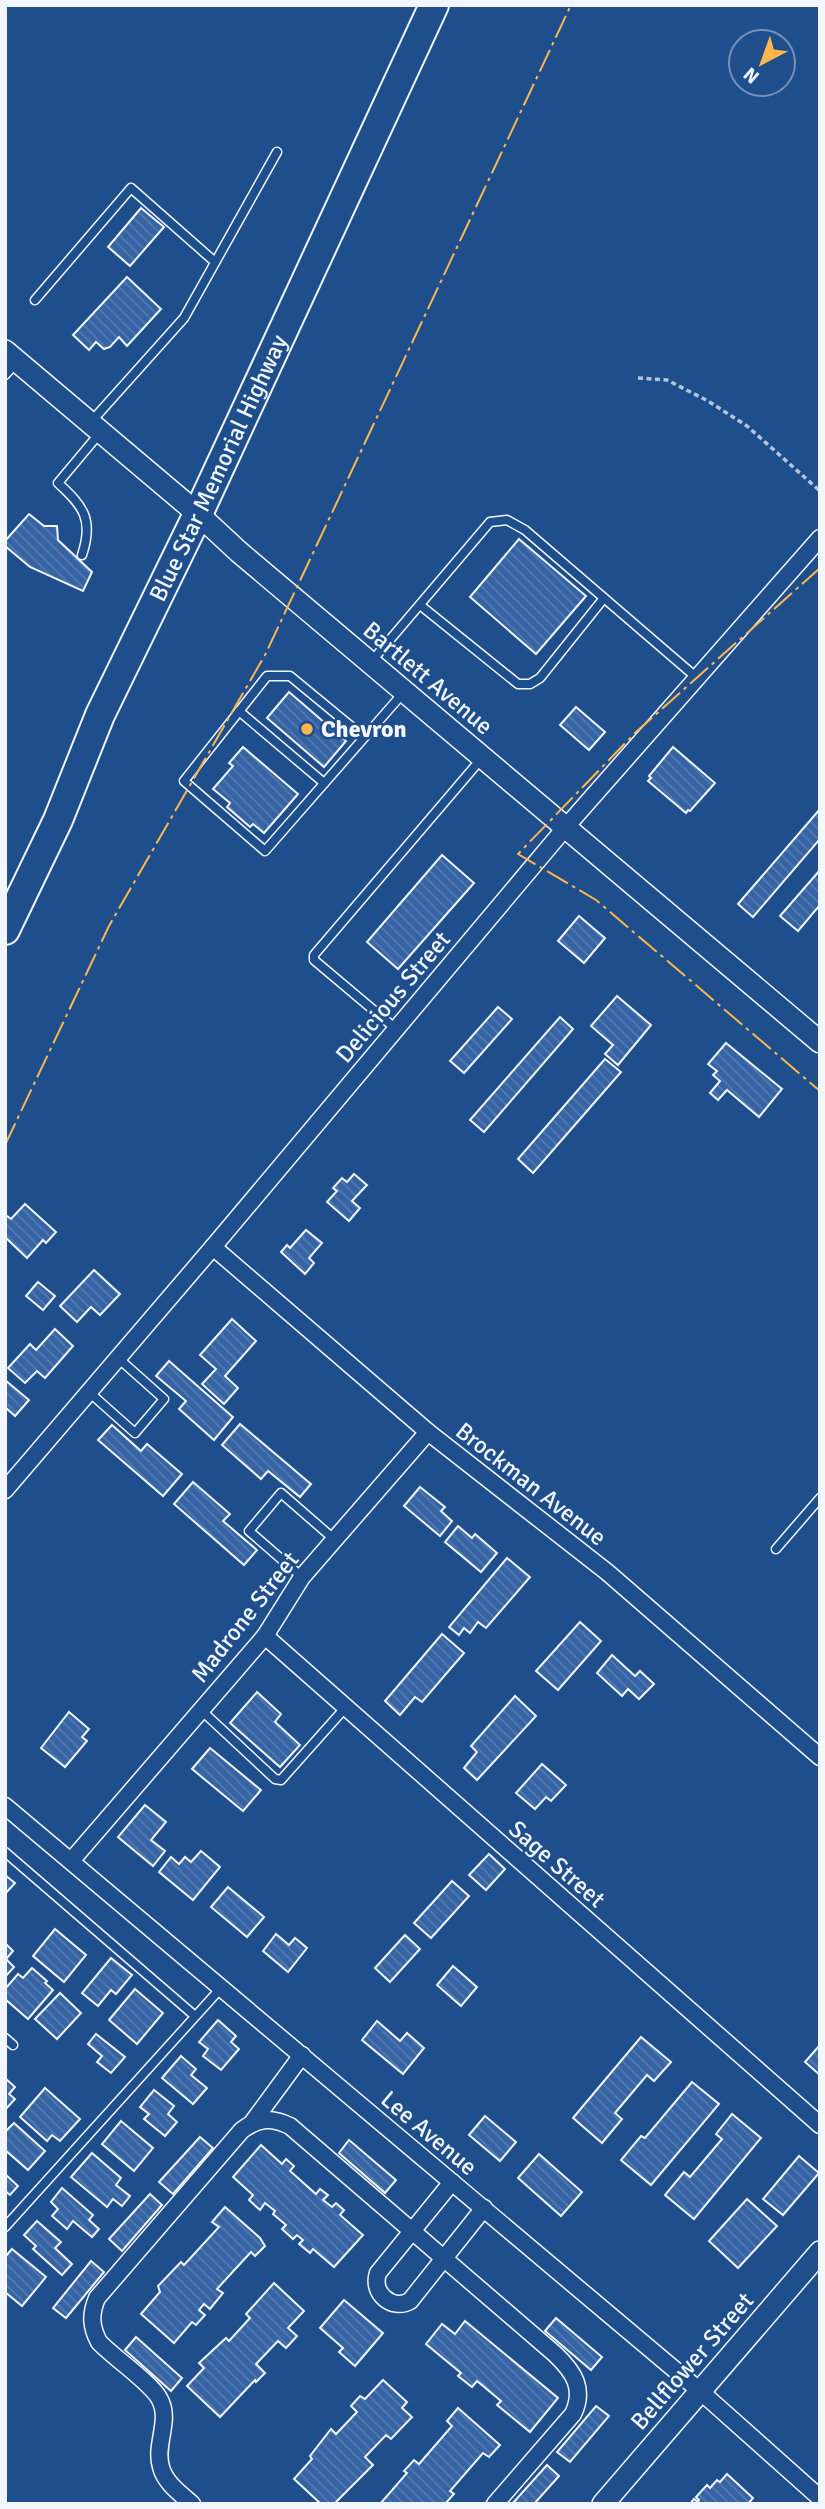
<svg xmlns="http://www.w3.org/2000/svg" width="825" height="2509" viewBox="0 0 825 2509" font-family="Signika,sans-serif">
	<style>
		.building { fill: url(#building-back-hatch); stroke: #f2f6ff; stroke-width: 2 }
		.lines { fill: none; stroke-linecap: round; stroke-linejoin: round }
		.service-casing { stroke: #f2f6ff; stroke-width: 11 }
		.minor-casing { stroke: #f2f6ff; stroke-width: 19 }
		.tertiary-casing { stroke: #f2f6ff; stroke-width: 24 }
		.trunk-casing { stroke: #f2f6ff; stroke-width: 32 }
		.path { stroke: #b3c4dc; stroke-width: 3.5; stroke-dasharray: 5 3.5; stroke-linecap: butt }
		.service { stroke: #1f4e8c; stroke-width: 8 }
		.minor { stroke: #1f4e8c; stroke-width: 16 }
		.tertiary { stroke: #1f4e8c; stroke-width: 21 }
		.trunk { stroke: #1f4e8c; stroke-width: 28 }
		.power { stroke: #ffb74d; stroke-width: 2; stroke-dasharray: 24 5 3.5 5; stroke-linecap: butt }
		.poi-dot { fill: #ffb74d; stroke: #1f4e8c; stroke-width: 2.5 }
		.labels { text-anchor: middle; stroke-width: 5; stroke-linejoin: round; paint-order: stroke }
		.street-label { font-size: 24px; fill: #f2f6ff; stroke: #1f4e8c }
		.poi-label { font-size: 24px; font-weight: bold; fill: #f2f6ff; stroke: #1f4e8c; text-anchor: start }
	</style>
	<defs>
		<pattern id="building-back-hatch" width="6" height="6" patternUnits="userSpaceOnUse" patternTransform="scale(1.75)"><rect width="6" height="6" fill="#3563a3"/><path d="M-1 5l2 2M0 0l6 6M5-1l2 2" fill="none" stroke="#537ab1"/></pattern>
	</defs>
	<rect width="100%" height="100%" fill="#1f4e8c"/>
	<!-- building -->
	<g class="building">
		<polygon points="141,208 164,227 130,266 108,247"/>
		<polygon points="127,277 161,309 127,346 119,337 110,347 104,349 96,342 89,350 73,335"/>
		<polygon points="29,514 44,526 57,526 58,540 92,572 83,591 30,567 5,546 5,541"/>
		<polygon points="519,539 586,596 536,654 470,597"/>
		<polygon points="289,692 346,741 324,767 267,718"/>
		<polygon points="576,707 605,732 589,750 560,725"/>
		<polygon points="243,747 298,794 264,833 253,824 250,827 227,807 230,803 213,789 233,766 229,763"/>
		<polygon points="673,747 715,783 690,811 688,810 686,813 648,781 651,778 649,776"/>
		<polygon points="820,809 820,839 753,917 738,904"/>
		<polygon points="442,855 474,883 398,969 367,942"/>
		<polygon points="820,870 820,905 798,931 780,916"/>
		<polygon points="579,916 605,938 584,963 558,941"/>
		<polygon points="617,996 651,1025 618,1065 605,1054 613,1045 591,1026"/>
		<polygon points="498,1007 512,1019 464,1073 450,1061"/>
		<polygon points="560,1017 573,1029 484,1132 470,1120"/>
		<polygon points="726,1043 782,1089 759,1117 727,1090 718,1100 710,1093 720,1081 713,1075 717,1071 708,1064"/>
		<polygon points="605,1059 621,1072 533,1173 518,1159"/>
		<polygon points="354,1174 367,1185 352,1201 360,1208 349,1221 327,1202 337,1191 333,1188 342,1178 347,1182"/>
		<polygon points="25,1204 56,1232 46,1243 43,1240 27,1258 5,1237 5,1217 7,1216 11,1219"/>
		<polygon points="306,1230 322,1243 309,1258 314,1263 305,1274 281,1252 287,1245 290,1248"/>
		<polygon points="94,1270 120,1294 100,1315 91,1307 77,1322 60,1306"/>
		<polygon points="38,1282 55,1296 43,1310 26,1296"/>
		<polygon points="232,1319 256,1341 225,1376 238,1388 224,1404 202,1384 216,1369 200,1355"/>
		<polygon points="55,1329 73,1346 45,1378 37,1371 25,1383 8,1368 30,1344 36,1350"/>
		<polygon points="169,1361 233,1417 214,1440 179,1409 186,1401 156,1376"/>
		<polygon points="5,1380 29,1400 15,1416 5,1407"/>
		<polygon points="240,1424 311,1484 300,1497 268,1471 261,1479 222,1445"/>
		<polygon points="112,1425 141,1451 147,1444 182,1474 163,1496 98,1440"/>
		<polygon points="193,1482 230,1514 223,1521 257,1550 244,1565 174,1504"/>
		<polygon points="420,1487 445,1507 441,1511 452,1521 440,1536 404,1506"/>
		<polygon points="458,1526 472,1538 475,1534 497,1553 481,1572 445,1542"/>
		<polygon points="507,1558 530,1577 486,1628 478,1622 470,1633 464,1628 459,1635 449,1627"/>
		<polygon points="580,1622 601,1641 558,1690 536,1671"/>
		<polygon points="442,1634 464,1653 422,1702 415,1697 400,1715 385,1701"/>
		<polygon points="612,1655 635,1676 640,1671 654,1684 639,1699 628,1689 622,1696 597,1673"/>
		<polygon points="257,1692 281,1714 275,1722 300,1745 280,1767 230,1723"/>
		<polygon points="515,1696 536,1716 477,1780 464,1768 477,1752 471,1746"/>
		<polygon points="69,1712 89,1729 82,1737 87,1741 65,1767 41,1748"/>
		<polygon points="210,1748 261,1790 243,1811 192,1769"/>
		<polygon points="542,1764 566,1785 551,1801 546,1797 535,1809 516,1793"/>
		<polygon points="145,1805 166,1822 151,1840 165,1851 153,1866 118,1837"/>
		<polygon points="201,1851 220,1867 193,1900 159,1872 171,1857 179,1864 185,1857 191,1862"/>
		<polygon points="489,1854 505,1869 486,1890 469,1875"/>
		<polygon points="5,1875 15,1883 5,1894"/>
		<polygon points="452,1881 469,1896 431,1938 414,1923"/>
		<polygon points="228,1887 264,1917 247,1937 211,1907"/>
		<polygon points="55,1929 86,1955 64,1982 33,1956"/>
		<polygon points="276,1934 289,1945 295,1938 307,1948 288,1972 263,1951"/>
		<polygon points="405,1935 420,1949 390,1982 375,1968"/>
		<polygon points="5,1943 13,1951 6,1959 14,1967 5,1977"/>
		<polygon points="111,1958 132,1975 116,1994 111,1990 98,2006 82,1993"/>
		<polygon points="453,1966 477,1987 461,2006 437,1985"/>
		<polygon points="32,1968 47,1981 45,1983 53,1990 28,2019 5,1999 5,1989 18,1974 23,1978"/>
		<polygon points="135,1989 163,2013 137,2044 109,2020"/>
		<polygon points="60,1993 81,2013 57,2039 35,2019"/>
		<polygon points="218,2020 236,2036 231,2042 239,2049 221,2070 203,2056 208,2049 199,2042"/>
		<polygon points="377,2021 400,2041 407,2033 424,2048 403,2074 362,2040"/>
		<polygon points="96,2034 125,2057 111,2073 97,2062 102,2056 88,2044"/>
		<polygon points="641,2037 671,2062 654,2081 647,2075 615,2113 622,2119 602,2143 573,2118"/>
		<polygon points="820,2045 820,2075 805,2062"/>
		<polygon points="181,2056 196,2069 191,2075 207,2088 193,2104 162,2078"/>
		<polygon points="5,2078 15,2087 9,2094 15,2099 5,2110"/>
		<polygon points="692,2082 719,2104 651,2185 621,2160 641,2136 645,2138"/>
		<polygon points="45,2088 80,2119 60,2141 52,2135 47,2141 20,2117"/>
		<polygon points="154,2090 174,2106 168,2114 177,2122 165,2136 144,2119 149,2114 140,2107"/>
		<polygon points="732,2114 761,2138 694,2219 665,2195 684,2172 690,2177 722,2139 716,2134"/>
		<polygon points="485,2116 516,2142 500,2161 469,2135"/>
		<polygon points="121,2121 153,2148 134,2171 102,2144"/>
		<polygon points="14,2123 45,2151 28,2170 5,2150 5,2132"/>
		<polygon points="200,2137 213,2148 173,2194 159,2182"/>
		<polygon points="349,2140 396,2180 385,2193 339,2153"/>
		<polygon points="261,2145 282,2164 286,2159 294,2166 290,2171 316,2194 320,2189 328,2195 323,2200 332,2207 336,2203 344,2210 340,2215 363,2235 334,2267 313,2249 310,2253 299,2244 303,2240 297,2235 293,2239 282,2229 286,2225 273,2214 275,2211 265,2203 260,2210 249,2200 253,2195 233,2177"/>
		<polygon points="92,2153 121,2178 116,2185 130,2196 122,2206 113,2199 107,2207 71,2177"/>
		<polygon points="539,2154 582,2192 561,2216 518,2178"/>
		<polygon points="799,2156 819,2173 783,2215 763,2199"/>
		<polygon points="5,2174 18,2186 10,2195 5,2191"/>
		<polygon points="62,2188 93,2215 89,2220 99,2229 92,2237 73,2221 67,2229 52,2216 58,2209 51,2202"/>
		<polygon points="150,2194 162,2205 122,2251 109,2239"/>
		<polygon points="747,2199 777,2226 738,2268 709,2241"/>
		<polygon points="225,2207 260,2238 265,2246 255,2256 251,2252 239,2265 217,2289 223,2293 210,2309 204,2304 199,2310 205,2315 196,2325 192,2322 174,2343 141,2314 160,2292 158,2286 181,2262 184,2265 219,2227 212,2222"/>
		<polygon points="37,2221 61,2242 55,2248 72,2264 62,2275 33,2249 36,2246 24,2235"/>
		<polygon points="12,2249 46,2277 22,2306 5,2292 5,2257"/>
		<polygon points="91,2261 104,2272 66,2318 53,2308"/>
		<polygon points="274,2283 304,2311 288,2328 297,2336 286,2348 278,2341 256,2364 265,2373 256,2382 255,2380 220,2417 187,2386 204,2368 199,2363 226,2338 229,2341 250,2318 246,2314"/>
		<polygon points="344,2300 383,2333 355,2366 339,2352 343,2348 320,2328"/>
		<polygon points="556,2318 602,2357 591,2370 545,2331"/>
		<polygon points="465,2321 558,2398 530,2432 497,2405 501,2401 477,2381 472,2387 458,2376 461,2373 426,2344 442,2324 455,2334"/>
		<polygon points="136,2337 182,2378 171,2391 125,2350"/>
		<polygon points="383,2380 407,2402 402,2408 412,2417 391,2439 386,2435 365,2457 373,2465 334,2504 321,2504 294,2479 312,2459 310,2456 331,2429 336,2434 357,2412 351,2406 360,2396 365,2399"/>
		<polygon points="596,2406 609,2416 570,2462 557,2452"/>
		<polygon points="458,2408 500,2445 489,2457 483,2453 450,2491 454,2494 445,2504 380,2504 407,2473 404,2471 414,2460 419,2464 452,2426 447,2421"/>
		<polygon points="547,2465 559,2476 534,2504 512,2504"/>
		<polygon points="727,2474 753,2498 748,2504 690,2504 694,2499 698,2502 699,2500 696,2497 707,2485 710,2488 717,2480 720,2482"/>
	</g>
	<g class="lines">
		<!-- service casing -->
		<g class="service-casing">
			<g id="service">
				<polyline points="35,300 131,188 215,262"/>
				<polyline points="5,375 16,363"/>
				<polyline points="90,423 184,318 277,152"/>
				<path d="M82,555c12,-36 1,-49 -24,-72l41,-49"/>
				<polyline points="420,605 518,684 530,684 540,678 604,598"/>
				<polyline points="371,662 490,522 507,520 525,530 697,678"/>
				<polyline points="239,711 324,783"/>
				<polyline points="364,737 290,676 267,676 184,781 265,851 404,692"/>
				<polyline points="396,1029 314,960 314,955 482,758"/>
				<polyline points="89,1392 135,1433 164,1399 118,1358"/>
				<polyline points="776,1549 820,1498"/>
				<polyline points="302,1577 249,1531 281,1493 335,1540"/>
				<polyline points="201,1710 275,1779 281,1780 345,1708"/>
				<polyline points="5,1852 195,2016"/>
				<polyline points="5,2038 13,2045"/>
				<polyline points="5,2227 221,1988"/>
			</g>
		</g>
		<!-- minor casing -->
		<g class="minor-casing">
			<g id="minor">
				<polyline points="213,1247 428,1432 607,1572 820,1757"/>
				<polyline points="5,1490 213,1247 565,828 820,538"/>
				<polyline points="265,1636 820,2125"/>
				<polyline points="5,1806 700,2391 820,2498"/>
				<polyline points="71,1861 265,1636 302,1577 428,1432"/>
				<polyline points="252,2123 302,2055"/>
				<path d="M452,2182l-74,91c-7,20 14,38 32,28l74,-93"/>
				<path d="M192,2504c-11,-10 -27,-21 -31,-37 -7,-23 11,-47 -2,-69 -8,-15 -46,-41 -60,-56 -8,-15 -9,-27 -2,-44l145,-168c17,-12 29,-13 48,-4l265,228c19,18 30,35 18,60l-78,90"/>
			</g>
		</g>
		<!-- tertiary casing -->
		<g class="tertiary-casing">
			<g id="tertiary">
				<polyline points="5,351 198,514 239,552 820,1042"/>
				<polyline points="603,2504 820,2252"/>
			</g>
		</g>
		<!-- trunk casing -->
		<g class="trunk-casing">
			<g id="trunk">
				<path id="s1" d="M5,930l53,-110 42,-105 98,-201 236,-509"/>
			</g>
		</g>
		<!-- path -->
		<polyline class="path" points="638,378 667,380 708,401 747,426 820,491"/>
		<!-- service -->
		<use href="#service" class="service"/>
		<!-- minor -->
		<use href="#minor" class="minor"/>
		<!-- tertiary -->
		<use href="#tertiary" class="tertiary"/>
		<!-- trunk -->
		<use href="#trunk" class="trunk"/>
		<!-- power -->
		<g class="power">
			<polyline points="820,568 636,732 518,854 596,900 820,1091"/>
			<polyline points="5,1145 109,926 265,655 571,5"/>
		</g>
	</g>
	<!-- markers -->
	<circle class="poi-dot" cx="307" cy="729" r="7"/>
	<g class="labels">
		<!-- street labels -->
		<g class="street-label">
			<text dy="8" stroke="none"><textPath href="#s1" startOffset="509">Blue Star Memorial Highway</textPath></text>
			<text transform="translate(428 678) rotate(40)" y="8">Bartlett Avenue</text>
			<text transform="translate(393 997) rotate(-50)" y="8">Delicious Street</text>
			<text transform="translate(531 1484) rotate(38)" y="8">Brockman Avenue</text>
			<text transform="translate(245 1617) rotate(-52)" y="8">Madrone Street</text>
			<text transform="translate(557 1864) rotate(41)" y="8">Sage Street</text>
			<text transform="translate(429 2133) rotate(40)" y="8">Lee Avenue</text>
			<text transform="translate(692 2361) rotate(-49)" y="8">Bellflower Street</text>
		</g>
		<!-- poi labels -->
		<g class="poi-label">
			<text x="321" y="737">Chevron</text>
		</g>
	</g>
	<!-- border -->
	<rect width="825" height="2509" fill="none" stroke="#f2f6ff" stroke-width="14"/>
	<!-- north arrow -->
	<g transform="translate(762 63) rotate(221)"><circle r="33" fill="#1f4e8c" stroke="#7391ba" stroke-width="2"/>
	<path d="M0-5L12 26L0 18L-12 26Z" fill="#ffb74d"/>
	<text y="-10" font-size="19" font-weight="bold" text-anchor="middle" fill="#f2f6ff">N</text>
	</g>
</svg>
